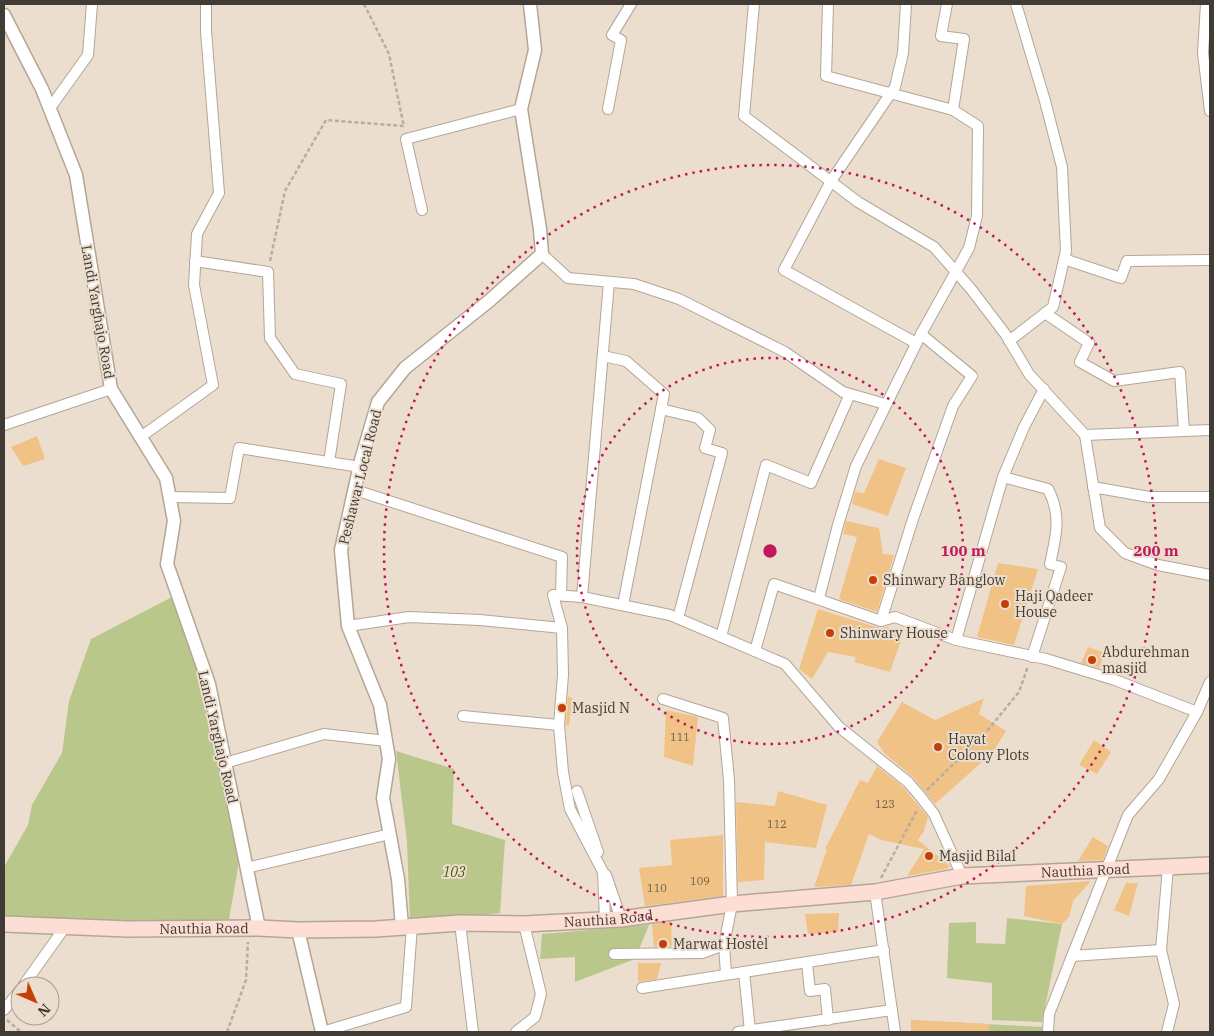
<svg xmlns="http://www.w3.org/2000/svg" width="1214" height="1036" viewBox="0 0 1214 1036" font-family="'IBM Plex Serif',serif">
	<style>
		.green { fill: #bac78a }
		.building { fill: #f1c285 }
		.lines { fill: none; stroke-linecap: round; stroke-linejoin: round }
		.minor-casing { stroke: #b3a697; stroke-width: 12 }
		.tertiary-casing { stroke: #b3a697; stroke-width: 15 }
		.secondary-casing { stroke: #b3a697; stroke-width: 18 }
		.path { stroke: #b8ada0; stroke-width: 2.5; stroke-dasharray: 4 2.5; stroke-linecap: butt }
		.minor { stroke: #fff; stroke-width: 10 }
		.tertiary { stroke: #fff; stroke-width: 12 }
		.secondary { stroke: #fcded4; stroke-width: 15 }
		.ring { fill: none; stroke: #c2185b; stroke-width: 2.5; stroke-dasharray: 2.5 5 }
		.poi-dot { fill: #c53e05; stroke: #ecdece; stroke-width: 2 }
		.labels { text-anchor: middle; stroke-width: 4; stroke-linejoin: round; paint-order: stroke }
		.number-label { font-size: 11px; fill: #6d5d49 }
		.street-label { font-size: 14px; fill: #413b35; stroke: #ecdece }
		.poi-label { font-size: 14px; fill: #413b35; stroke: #ecdece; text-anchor: start }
		.park-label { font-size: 14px; font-style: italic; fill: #4b5702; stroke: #ecdece }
		.centre { fill: #c2185b; stroke: #ecdece; stroke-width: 2.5 }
		.ring-label { font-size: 15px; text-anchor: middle; font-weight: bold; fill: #c2185b; stroke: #ecdece; stroke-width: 4; stroke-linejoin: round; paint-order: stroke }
	</style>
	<rect width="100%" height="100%" fill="#ecdece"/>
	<!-- green -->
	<g class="green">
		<polygon points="172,597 206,696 239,862 229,919 160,922 4,917 4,867 28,825 32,805 62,753 69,701 91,639"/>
		<polygon points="396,751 454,769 452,824 505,840 500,913 410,922 407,842"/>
		<polygon points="1007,918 1062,924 1042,1022 992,1020 992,983 947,978 949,923 976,922 976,943 1005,944"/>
		<polygon points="649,925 635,959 575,982 575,957 540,959 542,934"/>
		<polygon points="911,1020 1042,1027 1042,1032 911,1032"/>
	</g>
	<!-- building -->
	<g class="building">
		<polygon points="37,436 45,459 23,466 11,447"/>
		<polygon points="879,459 906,468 888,516 852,504 855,492 864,493"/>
		<polygon points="846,521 879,528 883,554 894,555 877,612 839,599 857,537 843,534"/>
		<polygon points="998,563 1038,569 1014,645 977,637"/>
		<polygon points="818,609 879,628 887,627 904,632 890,672 854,662 856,657 828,652 812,679 799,669"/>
		<polygon points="1088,647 1105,653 1099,668 1081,663"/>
		<polygon points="568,696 572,698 569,726 566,725"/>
		<polygon points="984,698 979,714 1006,731 993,752 935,804 913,777 885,754 877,742 902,702 935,720"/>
		<polygon points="666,710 698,717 693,766 664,757"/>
		<polygon points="1094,740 1111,752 1097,774 1079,765"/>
		<polygon points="877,766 903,787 928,817 924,831 918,840 950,866 946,869 907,876 924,849 881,840 869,834 851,885 814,887 827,849 825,849 860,780 868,783"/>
		<polygon points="778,791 827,805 816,848 765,842 764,880 738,882 736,802 775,806"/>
		<polygon points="723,835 723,896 645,906 639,868 672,865 670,840"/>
		<polygon points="1093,837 1108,846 1103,860 1078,861"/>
		<polygon points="1091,881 1073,901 1069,917 1062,924 1024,916 1026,886"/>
		<polygon points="1126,883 1138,883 1129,916 1114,910"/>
		<polygon points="839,913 838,932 808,934 805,914"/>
		<polygon points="671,922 672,946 654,947 652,924"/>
		<polygon points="638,963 661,963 657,979 638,982"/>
		<polygon points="911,1020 989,1024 989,1032 911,1032"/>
	</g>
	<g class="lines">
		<!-- minor casing -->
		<g class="minor-casing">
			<g id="minor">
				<polyline points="754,4 744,116 858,202 934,247 971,289 1006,335 1029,374 1085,435 1100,528 1125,553 1158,565 1210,575"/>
				<polyline points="906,4 903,53 895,87 831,181 784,270 916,343"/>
				<polyline points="947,4 941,36 964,39 953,110"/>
				<polyline points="1206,4 1203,53 1210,111"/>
				<polyline points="50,108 88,55 92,4"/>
				<polyline points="608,109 621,40 612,35 631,4"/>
				<polyline points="422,210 406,139 521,109"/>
				<polyline points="542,254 568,278 634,284 679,299 785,352 843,392 885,404"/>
				<polyline points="1064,259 1121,278 1127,261 1210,260"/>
				<polyline points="195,261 268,272 270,338 295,374 341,384 329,462"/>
				<polyline points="1045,313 1089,343 1080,362 1114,381 1180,372 1184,431"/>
				<polyline points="1009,341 1053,307 1066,251 1062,167 1045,101 1016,4"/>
				<polyline points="603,356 626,361 664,394 623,605"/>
				<polyline points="661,409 698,418 710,430 705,448 722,453 678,618"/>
				<polyline points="4,425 111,389"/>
				<polyline points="1085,435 1210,430"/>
				<polyline points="142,436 213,385 194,285 197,234 219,193 206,31 206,4"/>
				<path d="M1003,477l45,12c14,27 8,47 2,75l11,3 -29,90"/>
				<polyline points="1093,487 1149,497 1210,497"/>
				<polyline points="355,490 562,557 561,595"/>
				<polyline points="170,497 230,498 239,448 360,467"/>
				<polyline points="582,597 609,282"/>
				<polyline points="819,598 838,525 856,466 921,334 969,248 977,216 978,126 953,110 826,76 828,4"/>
				<polyline points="881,621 913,519 953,406 972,376 921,334"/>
				<polyline points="348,626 409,617 480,620 562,628 553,595 582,597 670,615 785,664 839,727 908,782 920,796 934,814 962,876"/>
				<polyline points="562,628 563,675 559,725 563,772 570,809 603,872 605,919"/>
				<polyline points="721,637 766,465 811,483 850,394"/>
				<polyline points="956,640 1003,477 1024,427 1044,389"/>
				<polyline points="755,651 774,584 881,621 895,617 956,640 1046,659 1115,680 1197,712"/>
				<polyline points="663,699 723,718 729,780 732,904 724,945 726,974"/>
				<polyline points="463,716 559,725"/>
				<polyline points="225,763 324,734 386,741"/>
				<polyline points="577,791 598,852"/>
				<polyline points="246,868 390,834"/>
				<polyline points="606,875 621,919"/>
				<polyline points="875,892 895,1032"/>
				<polyline points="460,923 473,1032"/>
				<polyline points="1161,950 1168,867"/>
				<polyline points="614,954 702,953 724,945"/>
				<polyline points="1072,956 1161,950 1174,1004 1167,1032"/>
				<polyline points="807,963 810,991 825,989 828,1020"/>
				<polyline points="744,972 750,1031"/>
				<polyline points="23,986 65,927"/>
				<polyline points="642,988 884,950"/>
				<polyline points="4,1010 20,990"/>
				<polyline points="322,1032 406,1007 412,926"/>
				<polyline points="516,1032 535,1017 541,994 524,924"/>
				<polyline points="738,1032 892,1010"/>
				<polyline points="1048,1032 1049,1014 1128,815 1159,779 1197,712 1210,682"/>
			</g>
		</g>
		<!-- tertiary casing -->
		<g class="tertiary-casing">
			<g id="tertiary">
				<polyline points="4,15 42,89 76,175 111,389 166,478 174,521 167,564 209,684 259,928"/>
				<polyline points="402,927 398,879 383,798 389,759 380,705 348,626 341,550 361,460 378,402 405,368 489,301 542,254 540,229 521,109 535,50 530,4"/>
				<polyline points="298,930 322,1032"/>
			</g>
		</g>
		<!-- secondary casing -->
		<g class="secondary-casing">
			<g id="secondary">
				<path id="s1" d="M4,924l124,5 131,-1 39,2 78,-1 84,-6 64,1 97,-5 111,-15 143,-12 87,-16 248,-11"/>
			</g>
		</g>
		<!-- path -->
		<g class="path">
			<polyline points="364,4 389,54 404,127"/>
			<polyline points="270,261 285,191 326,120 403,126"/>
			<polyline points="927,790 987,731 1019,692 1028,666"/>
			<polyline points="881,878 917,810"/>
			<polyline points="7,1020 21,1032"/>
			<polyline points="227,1032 246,980 248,942"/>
		</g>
		<!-- minor -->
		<use href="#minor" class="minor"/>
		<!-- tertiary -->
		<use href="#tertiary" class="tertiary"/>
		<!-- secondary -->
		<use href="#secondary" class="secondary"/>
	</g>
	<!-- distance rings -->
	<g class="ring">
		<circle cx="770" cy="551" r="193"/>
		<circle cx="770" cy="551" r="386"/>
	</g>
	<!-- markers -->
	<g class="poi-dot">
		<circle cx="873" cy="580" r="5"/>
		<circle cx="1005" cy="604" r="5"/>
		<circle cx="830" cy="633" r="5"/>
		<circle cx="1092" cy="660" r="5"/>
		<circle cx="562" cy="708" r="5"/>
		<circle cx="938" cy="747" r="5"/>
		<circle cx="929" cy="856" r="5"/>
		<circle cx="663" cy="944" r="5"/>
	</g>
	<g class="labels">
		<!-- number labels -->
		<g class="number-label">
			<text x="680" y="741">111</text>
			<text x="885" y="808">123</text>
			<text x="777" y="828">112</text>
			<text x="700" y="885">109</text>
			<text x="657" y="892">110</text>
		</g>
		<!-- street labels -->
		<g class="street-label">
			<text transform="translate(98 312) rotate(80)" y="5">Landi Yarghajo Road</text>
			<text transform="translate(360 477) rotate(-76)" y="5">Peshawar Local Road</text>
			<text transform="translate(218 737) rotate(77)" y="5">Landi Yarghajo Road</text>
			<text dy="5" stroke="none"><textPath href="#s1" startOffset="1085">Nauthia Road</textPath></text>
			<text dy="5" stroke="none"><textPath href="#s1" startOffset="605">Nauthia Road</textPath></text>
			<text dy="5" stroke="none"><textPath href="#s1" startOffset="200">Nauthia Road</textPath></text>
		</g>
		<!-- poi labels -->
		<g class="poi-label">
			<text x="883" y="585">Shinwary Banglow</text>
			<text x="1015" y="601">Haji Qadeer<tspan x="1015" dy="16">House</tspan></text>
			<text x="840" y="638">Shinwary House</text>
			<text x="1102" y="657">Abdurehman<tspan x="1102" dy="16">masjid</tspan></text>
			<text x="572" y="713">Masjid N</text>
			<text x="948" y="744">Hayat<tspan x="948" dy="16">Colony Plots</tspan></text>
			<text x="939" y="861">Masjid Bilal</text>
			<text x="673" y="949">Marwat Hostel</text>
		</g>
		<!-- park labels -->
		<g class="park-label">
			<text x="454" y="877">103</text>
		</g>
	</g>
	<circle cx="770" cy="551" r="8" class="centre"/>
	<g class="ring-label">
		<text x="963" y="556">100 m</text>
		<text x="1156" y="556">200 m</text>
	</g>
	<!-- border -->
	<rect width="1214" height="1036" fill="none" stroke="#413b35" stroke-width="10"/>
	<!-- north arrow -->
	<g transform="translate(35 1001) rotate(135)"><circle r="24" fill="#ecdece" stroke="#a89d91"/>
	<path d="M0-4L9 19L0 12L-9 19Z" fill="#c53e05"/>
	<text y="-8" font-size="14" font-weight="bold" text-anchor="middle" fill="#413b35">N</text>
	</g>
</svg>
